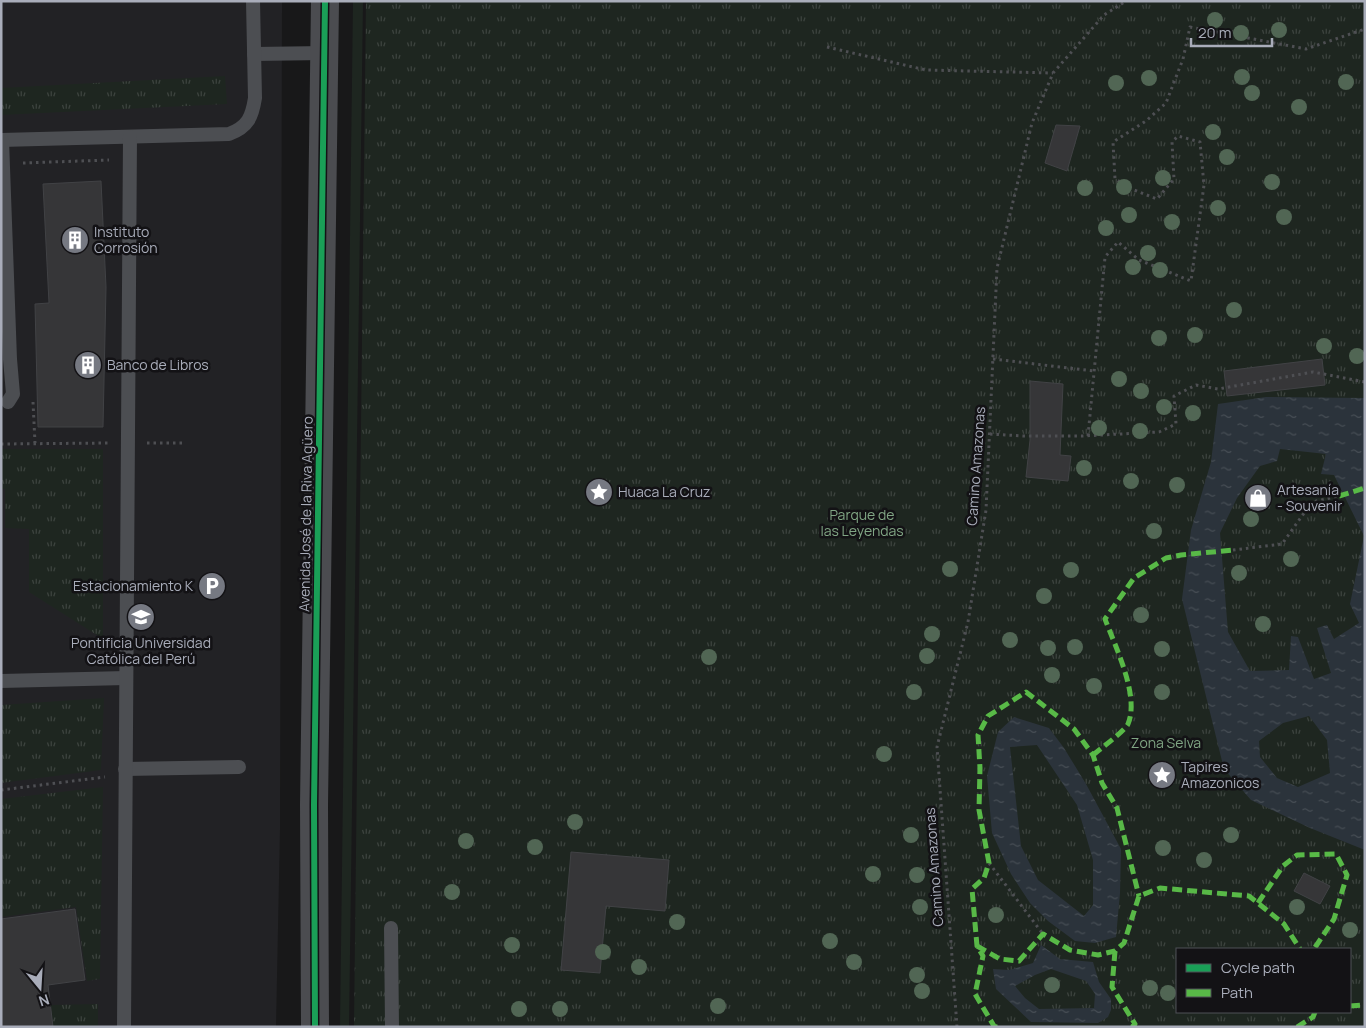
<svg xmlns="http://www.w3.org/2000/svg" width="1366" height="1028" viewBox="0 0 1366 1028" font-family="Manrope,sans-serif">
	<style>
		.built { fill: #222225 }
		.grass { fill: #1e2620 }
		.park { fill: url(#park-tufts); fill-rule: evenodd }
		.water { fill: url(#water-ripples); fill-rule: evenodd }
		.building { fill: #363638; stroke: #414245 }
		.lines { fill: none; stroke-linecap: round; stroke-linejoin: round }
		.path { stroke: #4e4f53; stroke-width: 3; stroke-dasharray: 2.5 4; stroke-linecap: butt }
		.lane { stroke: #4c4e52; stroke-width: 14 }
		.secondary { stroke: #4b4c50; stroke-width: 28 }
		.quiet { stroke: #58b947; stroke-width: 5; stroke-dasharray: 10 5; stroke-linecap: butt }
		.cycleway-casing { stroke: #131215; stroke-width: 9 }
		.cycleway { stroke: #1a9f57; stroke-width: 6 }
		.tree { fill: #516654 }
		.labels { text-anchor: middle; stroke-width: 5; stroke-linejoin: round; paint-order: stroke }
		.poi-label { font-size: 14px; fill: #a9adba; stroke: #131215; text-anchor: start }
		.street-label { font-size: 14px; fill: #a9adba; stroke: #131215 }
		.park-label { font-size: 14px; fill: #80a584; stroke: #131215 }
	</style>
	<defs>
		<pattern id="park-tufts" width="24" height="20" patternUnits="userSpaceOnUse" patternTransform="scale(1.25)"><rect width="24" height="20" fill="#1e2620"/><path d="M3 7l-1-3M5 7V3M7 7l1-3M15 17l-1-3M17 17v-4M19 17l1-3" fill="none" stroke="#3c433e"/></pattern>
		<pattern id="water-ripples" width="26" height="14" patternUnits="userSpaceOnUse" patternTransform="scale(1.25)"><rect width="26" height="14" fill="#2b333b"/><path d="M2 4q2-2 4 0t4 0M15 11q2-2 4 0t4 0" fill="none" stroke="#474e55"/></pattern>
	</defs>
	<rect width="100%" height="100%" fill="#181819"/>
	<!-- built -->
	<polygon class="built" points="1,1 282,1 280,829 276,1027 1,1027"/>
	<!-- grass -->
	<polygon class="grass" points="353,1 363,1 349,1027 340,1027"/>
	<!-- park -->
	<g class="park">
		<path d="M366,1h999v1026h-1011zM1177,949h173v63h-173z"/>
		<polygon points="225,76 227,104 1,115 1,88"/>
		<polygon points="1,449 103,449 103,639 29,592 29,529 5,528 5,489 1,489"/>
		<polygon points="104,698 101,770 1,783 1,705"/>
		<polygon points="103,787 100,979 87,981 76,907 1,917 1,799"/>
		<polygon points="98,1004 98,1027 53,1027 51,1005"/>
	</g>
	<!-- water -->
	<g class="water">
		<path d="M1266,397l99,1v452l-55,-22 -59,-28 -27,-31 -42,-170 9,-69 20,-68 7,-58zM1280,449l46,5 -5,20 13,1 30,61 -14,68 9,19 -25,16 -7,-14 -10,3 14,45 -17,6 -16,-42 -7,-1 -2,34 -39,1 -22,-39 -8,-99 17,-35 23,-32 17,-5zM1309,716l18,24 3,33 -32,14 -21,-9 -17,-21 -1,-16 24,-18z"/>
		<path d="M1014,717l35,11 15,20 22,36 35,65 -1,44 -4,44 -21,6 -20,-2 -27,-20 -18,-18 -19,-29 -19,-41 -5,-57 11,-44zM1037,745l40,60 16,55v45l-9,11 -46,-36 -17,-34 -11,-99z"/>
		<path d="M1041,945l19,14 33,3 6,20 12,17v11l-3,7 -10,6 -67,-1 -35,-33 -3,-20 16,1 24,-7zM1051,969l35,12 9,13 -1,14 -55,1 -14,-11 -10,-12 20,-11z"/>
	</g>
	<!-- building -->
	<g class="building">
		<polygon points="1056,125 1080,126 1067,171 1045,163"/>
		<polygon points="101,181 106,287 103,427 38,427 35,304 49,303 43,184"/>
		<polygon points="1322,359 1325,385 1227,396 1224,371"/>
		<polygon points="1030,381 1063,384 1060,455 1071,456 1068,481 1026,477 1030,440"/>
		<polygon points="571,852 669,860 665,911 606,906 600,973 561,970"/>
		<polygon points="1304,873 1330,886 1320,904 1294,891"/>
		<polygon points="75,909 85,980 48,985 53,1027 1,1027 1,919"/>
	</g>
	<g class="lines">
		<!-- path -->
		<g class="path">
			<polyline points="827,47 926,70 1053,73"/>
			<polyline points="23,163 109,160"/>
			<polyline points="993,359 1094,371"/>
			<polyline points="33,402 35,443"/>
			<polyline points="990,434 1023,436 1082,436 1159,432 1176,424 1174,396 1196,385 1218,389 1313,372 1365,382"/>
			<polyline points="1088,436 1105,257 1118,242 1139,260 1191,281 1204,185 1200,142 1178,136 1172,142 1174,179 1157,199 1134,190 1115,179 1113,142 1146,121 1166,103 1183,59 1190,27 1306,49 1365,29"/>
			<polyline points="147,443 183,443"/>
			<polyline points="1,444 108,443"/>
			<polyline points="1233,550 1282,544 1312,502 1339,496"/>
			<polyline points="1,790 105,777"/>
			<polyline points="989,863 1043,934"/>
			<polyline points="957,1027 937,747 968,622 986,510 997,268 1032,123 1053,73 1104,15 1126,1"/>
		</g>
		<!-- lane -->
		<g class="lane">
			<polyline points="254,54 325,53"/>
			<path d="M1,140l228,-6c19,-7 23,-17 26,-36l-2,-97"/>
			<polyline points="2,140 10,359 13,394 8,402"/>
			<polyline points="1,681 126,678"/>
			<polyline points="125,769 239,767"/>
			<polyline points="391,928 392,1027"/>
			<polyline points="124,1027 130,137"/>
		</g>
		<!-- secondary -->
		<polyline class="secondary" points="315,1027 314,805 325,1"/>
		<!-- quiet -->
		<g class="quiet">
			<polyline points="1339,496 1365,488"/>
			<path d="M1093,755c7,-6 32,-24 35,-31 12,-28 -13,-78 -23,-105l29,-41 32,-20 15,-3 52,-5"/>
			<polyline points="1258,903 1283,866 1297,855 1336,854 1347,875 1334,919 1314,949"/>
			<polyline points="977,946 1000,959 1019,961 1043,934 1070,950 1098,955 1115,951 1124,943 1139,896 1160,888 1249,896 1284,924 1300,949"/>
			<polyline points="1115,951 1112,987 1135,1024 1132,1027"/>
			<polyline points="1350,1006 1365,1005"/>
			<polyline points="997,1027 994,1026 975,994 983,956 977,946 972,889 984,878 989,863 979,810 980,768 978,735 988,716 1026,692 1074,729 1093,755 1102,783 1117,808 1139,896"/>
			<polyline points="1297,1027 1313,1017 1315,1012"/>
		</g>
		<!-- cycleway casing -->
		<g class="cycleway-casing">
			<polyline id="cycleway" points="315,1027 314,805 325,1"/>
		</g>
		<!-- cycleway -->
		<use href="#cycleway" class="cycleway"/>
	</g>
	<!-- trees -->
	<g class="tree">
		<circle cx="1215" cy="20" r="8"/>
		<circle cx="1279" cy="30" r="8"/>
		<circle cx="1241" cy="33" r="8"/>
		<circle cx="1242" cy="77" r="8"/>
		<circle cx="1149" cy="78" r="8"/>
		<circle cx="1346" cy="82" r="8"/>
		<circle cx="1116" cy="83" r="8"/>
		<circle cx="1252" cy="93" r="8"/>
		<circle cx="1299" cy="107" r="8"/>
		<circle cx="1213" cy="132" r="8"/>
		<circle cx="1227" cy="157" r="8"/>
		<circle cx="1163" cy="178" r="8"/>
		<circle cx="1272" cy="182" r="8"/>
		<circle cx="1124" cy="187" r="8"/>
		<circle cx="1085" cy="188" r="8"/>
		<circle cx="1218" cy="208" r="8"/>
		<circle cx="1129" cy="215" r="8"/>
		<circle cx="1284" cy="217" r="8"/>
		<circle cx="1172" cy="222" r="8"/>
		<circle cx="1106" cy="228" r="8"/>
		<circle cx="1148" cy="253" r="8"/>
		<circle cx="1133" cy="267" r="8"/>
		<circle cx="1160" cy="270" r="8"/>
		<circle cx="1234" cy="310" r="8"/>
		<circle cx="1195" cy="335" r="8"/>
		<circle cx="1159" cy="338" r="8"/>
		<circle cx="1324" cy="346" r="8"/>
		<circle cx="1357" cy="356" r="8"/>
		<circle cx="1119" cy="379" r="8"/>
		<circle cx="1141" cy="391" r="8"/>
		<circle cx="1164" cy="407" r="8"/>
		<circle cx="1193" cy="413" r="8"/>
		<circle cx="1099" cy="428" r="8"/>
		<circle cx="1140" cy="431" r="8"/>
		<circle cx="1084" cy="468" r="8"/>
		<circle cx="1131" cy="481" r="8"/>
		<circle cx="1177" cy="485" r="8"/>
		<circle cx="1251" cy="519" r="8"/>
		<circle cx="1154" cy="531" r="8"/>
		<circle cx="1291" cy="559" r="8"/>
		<circle cx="950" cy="569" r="8"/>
		<circle cx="1071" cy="570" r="8"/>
		<circle cx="1239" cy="573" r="8"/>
		<circle cx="1044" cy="596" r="8"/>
		<circle cx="1141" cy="615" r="8"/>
		<circle cx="1263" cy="624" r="8"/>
		<circle cx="932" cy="634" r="8"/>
		<circle cx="1010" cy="640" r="8"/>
		<circle cx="1075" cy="647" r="8"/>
		<circle cx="1048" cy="648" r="8"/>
		<circle cx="1162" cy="649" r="8"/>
		<circle cx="927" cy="656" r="8"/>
		<circle cx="709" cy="657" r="8"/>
		<circle cx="1052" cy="675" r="8"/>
		<circle cx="1094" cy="686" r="8"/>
		<circle cx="914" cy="692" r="8"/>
		<circle cx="1162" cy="692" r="8"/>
		<circle cx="884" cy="754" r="8"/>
		<circle cx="575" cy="822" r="8"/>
		<circle cx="911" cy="835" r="8"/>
		<circle cx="1231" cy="835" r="8"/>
		<circle cx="466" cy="841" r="8"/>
		<circle cx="535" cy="847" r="8"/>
		<circle cx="1163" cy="848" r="8"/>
		<circle cx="1204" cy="860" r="8"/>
		<circle cx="873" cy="874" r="8"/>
		<circle cx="917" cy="875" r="8"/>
		<circle cx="452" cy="892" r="8"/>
		<circle cx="920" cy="907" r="8"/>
		<circle cx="1297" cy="907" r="8"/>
		<circle cx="996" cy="915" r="8"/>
		<circle cx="677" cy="922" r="8"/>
		<circle cx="1350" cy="930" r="8"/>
		<circle cx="830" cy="941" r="8"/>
		<circle cx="512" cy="945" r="8"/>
		<circle cx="603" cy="952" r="8"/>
		<circle cx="854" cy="962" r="8"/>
		<circle cx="639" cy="967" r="8"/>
		<circle cx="917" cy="975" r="8"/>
		<circle cx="1052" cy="985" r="8"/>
		<circle cx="1150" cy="988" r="8"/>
		<circle cx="922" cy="991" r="8"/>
		<circle cx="1168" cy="993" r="8"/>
		<circle cx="718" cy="1006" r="8"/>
		<circle cx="519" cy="1009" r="8"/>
		<circle cx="560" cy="1009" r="8"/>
	</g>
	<!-- icons -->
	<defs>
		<g id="building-disc" transform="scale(1.4375)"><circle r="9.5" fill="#767982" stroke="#131215"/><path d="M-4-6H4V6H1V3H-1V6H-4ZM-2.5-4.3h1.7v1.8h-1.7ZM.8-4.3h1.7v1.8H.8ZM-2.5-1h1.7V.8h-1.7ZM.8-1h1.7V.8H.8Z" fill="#fff"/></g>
		<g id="sight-disc" transform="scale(1.4375)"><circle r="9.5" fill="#767982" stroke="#131215"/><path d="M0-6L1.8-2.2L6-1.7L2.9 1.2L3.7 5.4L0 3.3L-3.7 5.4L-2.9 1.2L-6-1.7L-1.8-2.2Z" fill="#fff"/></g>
		<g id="shop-disc" transform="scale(1.4375)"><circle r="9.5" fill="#767982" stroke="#131215"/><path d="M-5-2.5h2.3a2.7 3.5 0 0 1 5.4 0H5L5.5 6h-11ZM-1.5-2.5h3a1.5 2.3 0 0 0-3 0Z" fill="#fff"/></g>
		<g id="parking-disc" transform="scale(1.4375)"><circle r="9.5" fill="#767982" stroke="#131215"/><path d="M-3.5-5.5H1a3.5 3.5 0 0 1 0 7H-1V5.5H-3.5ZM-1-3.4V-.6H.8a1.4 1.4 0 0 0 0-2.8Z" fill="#fff"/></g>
		<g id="university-disc" transform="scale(1.4375)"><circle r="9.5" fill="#767982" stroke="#131215"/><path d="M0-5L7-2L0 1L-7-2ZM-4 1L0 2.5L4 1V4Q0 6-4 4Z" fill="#fff"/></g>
	</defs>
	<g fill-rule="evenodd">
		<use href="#building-disc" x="75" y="240"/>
		<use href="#building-disc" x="88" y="365"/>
		<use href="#sight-disc" x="599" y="492"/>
		<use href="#shop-disc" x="1258" y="498"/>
		<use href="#parking-disc" x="212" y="586"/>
		<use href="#university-disc" x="141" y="617"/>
		<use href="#sight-disc" x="1162" y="775"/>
	</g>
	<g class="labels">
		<!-- poi labels -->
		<g class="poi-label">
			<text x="94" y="237">Instituto<tspan x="94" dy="16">Corrosión</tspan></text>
			<text x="107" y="370">Banco de Libros</text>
			<text x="1277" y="495">Artesanía<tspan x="1277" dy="16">- Souvenir</tspan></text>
			<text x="618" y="497">Huaca La Cruz</text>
			<text x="193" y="591" text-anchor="end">Estacionamiento K</text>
			<text x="141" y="648" text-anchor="middle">Pontificia Universidad<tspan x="141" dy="16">Católica del Perú</tspan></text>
			<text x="1181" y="772">Tapires<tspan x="1181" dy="16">Amazonicos</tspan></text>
		</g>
		<!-- street labels -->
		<g class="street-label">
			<text transform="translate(976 466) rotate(-86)" y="5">Camino Amazonas</text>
			<text transform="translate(306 514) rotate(-89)" y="5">Avenida José de la Riva Agüero</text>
			<text transform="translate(934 867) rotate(-94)" y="5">Camino Amazonas</text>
		</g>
		<!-- park labels -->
		<g class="park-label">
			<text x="862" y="520">Parque de<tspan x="862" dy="16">las Leyendas</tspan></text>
			<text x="1166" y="748">Zona Selva</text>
		</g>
	</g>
	<!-- border -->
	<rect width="1366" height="1028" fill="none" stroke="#a9adba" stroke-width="5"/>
	<!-- legend -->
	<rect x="1176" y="948" width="175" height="65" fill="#131215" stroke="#4f5057"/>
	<rect x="1186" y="964" width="25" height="8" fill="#1a9f57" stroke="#4f5057"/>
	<text x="1221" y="973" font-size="15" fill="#a9adba">Cycle path</text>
	<rect x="1186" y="989" width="25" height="8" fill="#58b947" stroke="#4f5057"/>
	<text x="1221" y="998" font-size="15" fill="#a9adba">Path</text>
	<!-- north arrow -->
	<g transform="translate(40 988) rotate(162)" stroke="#131215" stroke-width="4" paint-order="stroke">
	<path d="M0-4L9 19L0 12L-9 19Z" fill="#a9adba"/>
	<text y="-8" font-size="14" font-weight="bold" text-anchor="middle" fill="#a9adba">N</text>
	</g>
	<!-- scale -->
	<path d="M1191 38v8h81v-8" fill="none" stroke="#a9adba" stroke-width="2.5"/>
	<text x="1198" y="38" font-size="15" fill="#a9adba" stroke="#131215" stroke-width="4" paint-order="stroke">20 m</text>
</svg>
